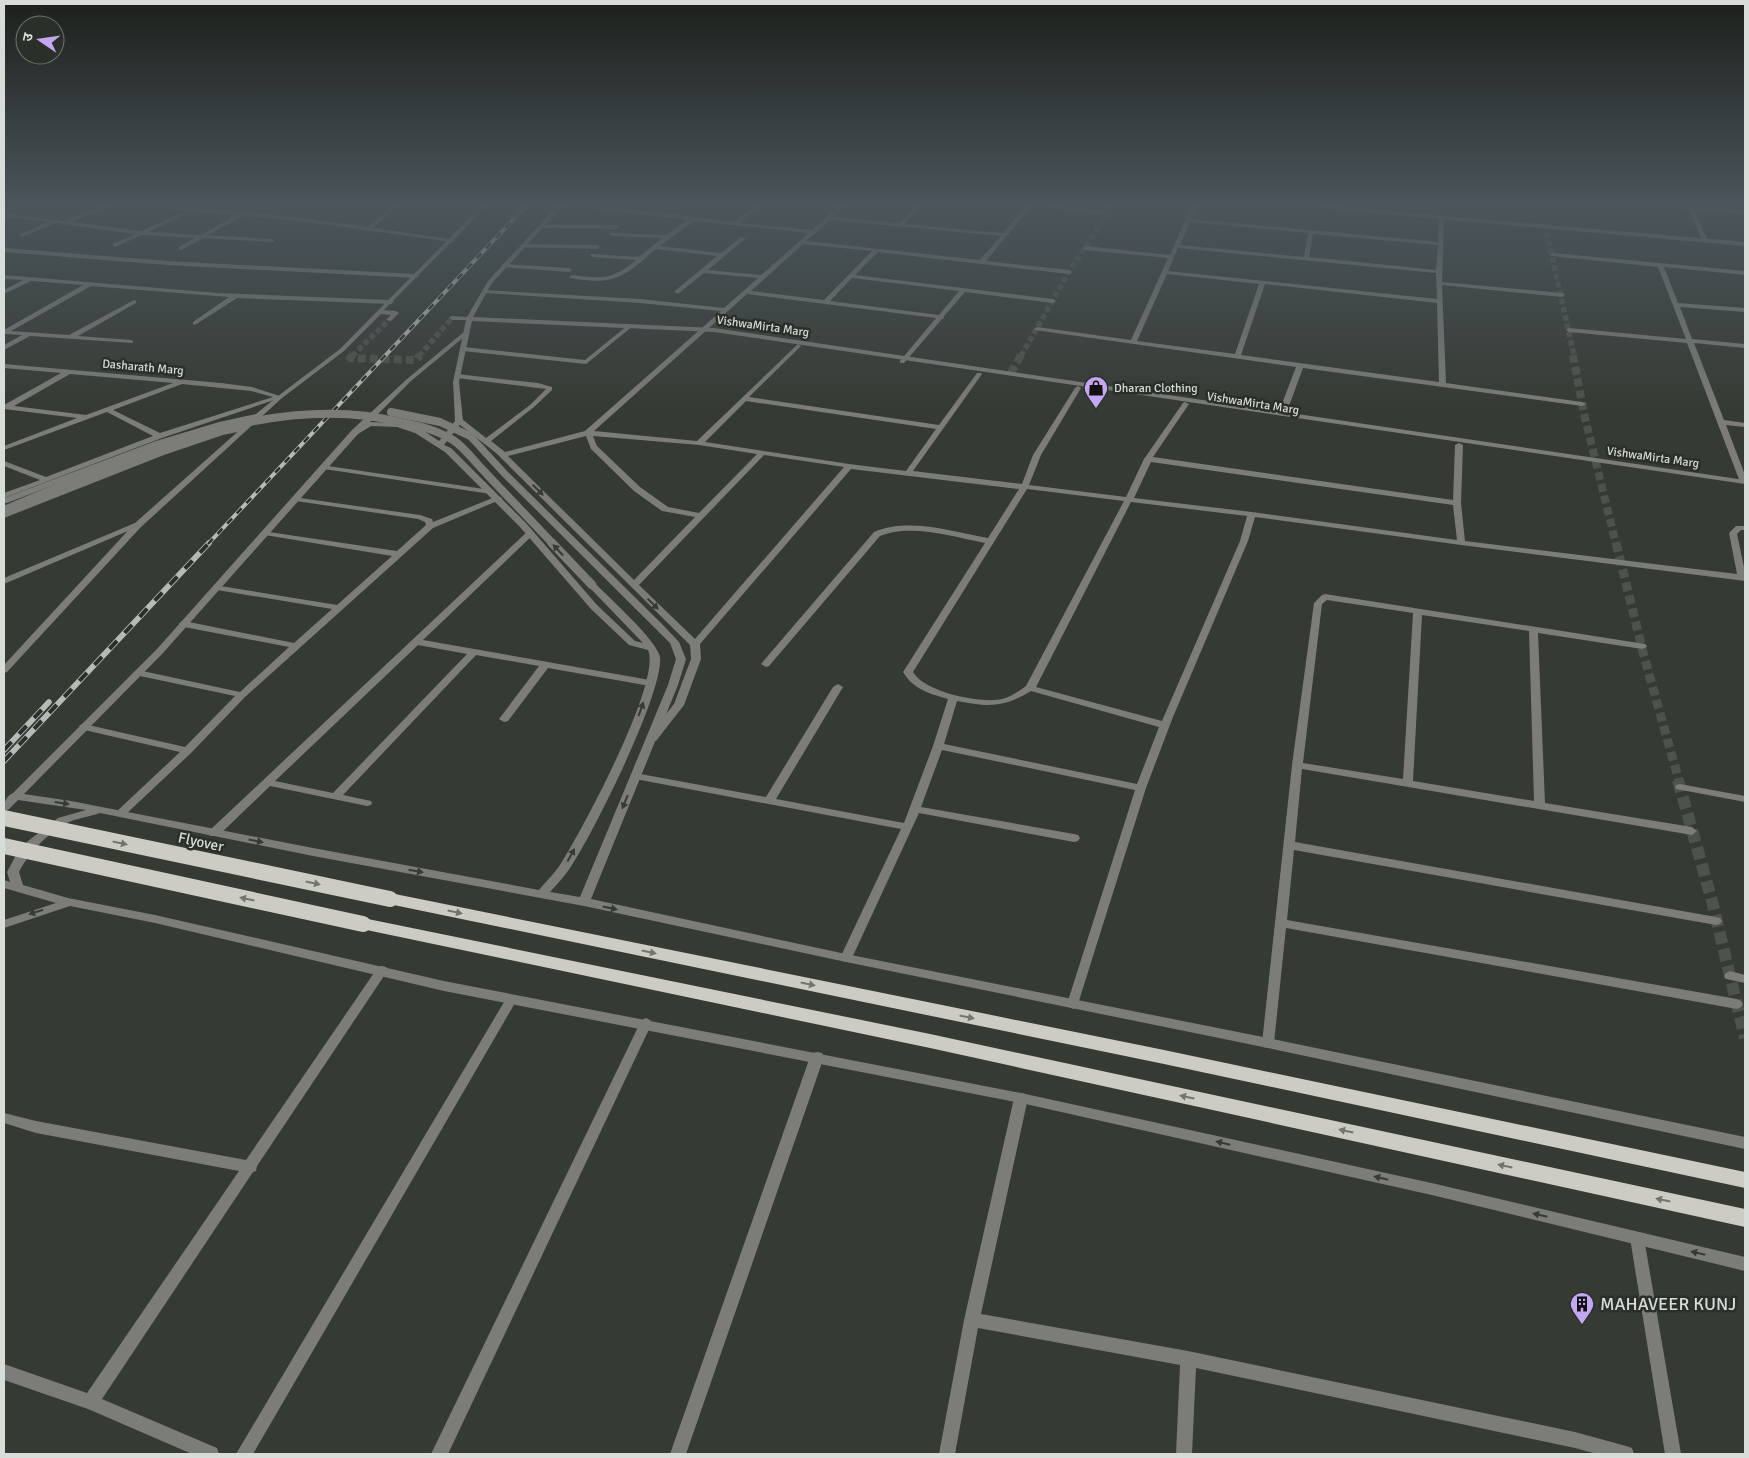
<svg xmlns="http://www.w3.org/2000/svg" width="1749" height="1458" viewBox="0 0 1749 1458" font-family="Signika,'Noto Sans Devanagari',sans-serif">
	<style>
		.lines { fill: none; stroke-linecap: round; stroke-linejoin: round }
		.minor-tunnel-far3 { stroke: #4e524c; stroke-width: 5.5; stroke-dasharray: 5.5 3; stroke-linecap: butt }
		.minor-tunnel-far2 { stroke: #4e524c; stroke-width: 8; stroke-dasharray: 8 4; stroke-linecap: butt }
		.minor-tunnel-far1 { stroke: #4e524c; stroke-width: 9; stroke-dasharray: 9 4.5; stroke-linecap: butt }
		.minor-tunnel { stroke: #4e524c; stroke-width: 12; stroke-dasharray: 12 5.5; stroke-linecap: butt }
		.tertiary-tunnel-far1 { stroke: #4e524c; stroke-width: 5.5; stroke-dasharray: 5.5 3; stroke-linecap: butt }
		.tertiary-tunnel { stroke: #4e524c; stroke-width: 8; stroke-dasharray: 8 4; stroke-linecap: butt }
		.minor { fill: #7c7c78; fill-rule: evenodd }
		.tertiary { fill: #7c7c78; fill-rule: evenodd }
		.trunk { fill: #ccccc4; fill-rule: evenodd }
		.rail-far1-casing { stroke: #b7bbb7; stroke-width: 4 }
		.rail-casing { stroke: #b7bbb7; stroke-width: 5.5 }
		.rail-far1 { stroke: #2b2f29; stroke-width: 2.5; stroke-dasharray: 7; stroke-linecap: butt }
		.rail { stroke: #2b2f29; stroke-width: 4; stroke-dasharray: 11; stroke-linecap: butt }
		.tertiary-bridge-far1 { stroke: #7c7c78; stroke-width: 8 }
		.tertiary-bridge { stroke: #7c7c78; stroke-width: 9 }
		.trunk-bridge { stroke: #ccccc4; stroke-width: 16 }
		.oneway { fill: #373b35 }
		.oneway2 { fill: #73766f }
		.labels { text-anchor: middle; stroke-width: 5; stroke-linejoin: round; paint-order: stroke }
		.far-street-label { font-size: 12px; fill: #d9ddd9; stroke: #2b2f29 }
		.far-poi-label { font-size: 12px; fill: #d9ddd9; stroke: #2b2f29; text-anchor: start }
		.street-label { font-size: 15px; fill: #d9ddd9; stroke: #2b2f29 }
		.near-poi-label { font-size: 18px; fill: #d9ddd9; stroke: #2b2f29; text-anchor: start }
	</style>
	<rect width="100%" height="100%" fill="#353a33"/>
	<g class="lines">
		<!-- minor-tunnel-far3 -->
		<g class="minor-tunnel-far3">
			<polyline points="1545,224 1574,356"/>
			<polyline points="1021,356 1069,272 1112,207"/>
		</g>
		<!-- minor-tunnel-far2 -->
		<g class="minor-tunnel-far2">
			<polyline points="1573,355 1584,414 1616,544"/>
			<polyline points="1011,373 1021,355"/>
		</g>
		<!-- minor-tunnel-far1 -->
		<polyline class="minor-tunnel-far1" points="1616,543 1644,656 1679,781"/>
		<!-- minor-tunnel -->
		<polyline class="minor-tunnel" points="1678,780 1712,901 1745,1038"/>
		<!-- tertiary-tunnel-far1 -->
		<g class="tertiary-tunnel-far1">
			<polyline points="352,356 389,320"/>
			<polyline points="419,356 452,318"/>
		</g>
		<!-- tertiary-tunnel -->
		<polyline class="tertiary-tunnel" points="353,355 350,358 416,360 420,355"/>
		<!-- minor -->
		<g class="minor">
			<path d="M99,207h8l-37,15 71,9 45,-20 -36,-4c73,0 146,10 217,20l24,-20h6l-24,21 82,12 -3,2 -153,-21 -56,-5 -35,19 64,4 2,1v2l-71,-4 -22,12 -2,-1v-2l16,-9 -53,-3 -27,12 -2,-1v-2l22,-10 -80,-11 -33,14 -2,-1v-2l28,-12 -44,-5v-4l59,8zM191,212l45,3 -35,20 -52,-3z"/>
			<path d="M576,207c53,0 107,9 158,15l19,-15h6l-19,16 72,7 26,-23h6l-11,10 67,6 14,-16h6l-15,17 98,9 22,-26h6l-45,54 83,9 3,2 -3,2 -191,-22 -23,23 198,24 3,2 -3,2 -88,-11 -21,24v2l-2,1 -38,44h-4v-2l36,-43 -189,-24 -153,137 103,10 101,-97 3,2 -1,1 -51,50 190,28 38,-52h4l1,1 -69,97 109,13 11,-29 42,-67 3,-2 3,2 -40,67 -12,30 97,12 18,-38 39,-56 2,-1 4,2 -36,53 300,43 2,-55 4,-2 4,2 -2,58 4,38 272,33 -8,-41 7,-7h9v4h-4l-4,4 8,38v9l-284,-36 -206,-28 -7,24 -75,176 -27,71 -69,219 -4,2 -4,-2 -2,-3 68,-214 -193,-40 -21,57 153,27 4,1 2,3 -2,3 -4,1 -155,-29 -67,145 -2,3 -4,1 -4,-1 -2,-3 61,-129 -266,-50 -5,-3 5,-3 131,24 67,-110 5,-3 5,3 -67,112 128,24 29,-77 15,-47c-18,-5 -35,-10 -45,-27l82,-129c-30,-6 -76,-20 -105,-7l-111,130 -3,1 -5,-3 113,-132c35,-15 79,0 114,6l31,-49 -168,-20 -151,175 1,15 -17,46 -28,36h-8l-1,-2 1,-2 26,-33 17,-45 -1,-14 -194,-192 -41,-32 7,-2 24,19 44,-33 16,-16 -89,-11 -3,-2 3,-2 81,9 14,4v3l-18,17 -43,34 14,11 80,-21 136,-120 -81,-8 -155,-10 -2,-1v-2l157,9 84,9 34,-30 -54,-5 -25,20h-4v-2l42,-35 -61,-7c-32,28 -41,37 -86,29v-2l2,-1c30,3 39,6 64,-15l-43,-3 -3,-2 1,-1 48,3 23,-19 -50,-2 -3,-2 1,-1 56,2 21,-15zM830,220l171,16 -21,24 -174,-19zM694,221l115,12 -48,42 -53,-5 38,-32 -5,-1 -20,16 -61,-7zM803,244l69,7 -48,49 -73,-9zM852,278l107,13 -20,24 -109,-14zM746,401l190,28 -30,42 -57,-7 -144,-22zM586,436l5,13 43,42 28,20 33,6 -61,63 -126,-124zM593,436l106,9 58,9 -58,59 -31,-6 -28,-20 -43,-41zM764,455l80,12 -149,172 -56,-54zM1151,462l302,43 4,35 -205,-28 -118,-14zM1027,489l97,12 -98,185c-7,5 -15,11 -24,13 -21,5 -78,-7 -89,-27zM1131,502l116,14 -7,25 -78,180 -126,-34zM1031,691l128,36 -22,57 -193,-40 13,-43c31,6 46,7 74,-10z"/>
			<polygon points="1036,207 1057,207 1108,211 1111,213 1108,215"/>
			<path d="M1191,207h6l-6,12 247,23 1,-24 5,-1 -2,65 120,11 3,2 -3,2 -120,-12 4,98 136,19 4,2 -4,2 -279,-38 -17,46 -4,2 -4,-2 18,-47 -261,-37 -1,-1 3,-2 94,13 37,-82 -83,-8 -3,-2 3,-2 85,9zM1190,222l118,11 -4,24 -124,-12zM1313,234l125,11 -2,25 -127,-13zM1178,248l258,25 1,26 -269,-28zM1167,274l92,10 -24,70 -98,-13zM1265,284l172,19 2,79 -198,-27z"/>
			<polygon points="1672,207 1745,210 1745,214 1694,210 1707,238 1704,240 1701,238 1689,210"/>
			<polygon points="541,225 616,225 619,227 616,229 539,228 539,226"/>
			<polygon points="523,244 597,245 600,247 597,249 521,247 521,245"/>
			<polygon points="4,248 167,261 416,274 419,276 416,278 167,265 4,252"/>
			<polygon points="1553,253 1745,271 1745,275 1664,267 1678,303 1745,308 1745,312 1680,307 1692,339 1745,344 1745,348 1694,343 1724,420 1745,423 1745,427 1726,425 1745,475 1745,484 1740,482 1687,343 1569,332 1566,330 1569,328 1686,339 1658,267 1551,256 1550,255"/>
			<polygon points="504,264 569,268 572,270 569,272 502,267 502,265"/>
			<polygon points="4,275 217,293 391,300 394,302 391,304 237,298 195,325 193,324 193,322 229,297 91,286 11,331 69,335 134,300 136,301 136,303 78,336 131,340 133,341 133,343 30,336 4,350 4,345 22,335 4,334 4,330 83,285 31,281 4,294 4,290 23,280 4,279"/>
			<polygon points="628,325 633,326 586,364 463,351 460,349 463,347 585,360"/>
			<polygon points="465,331 470,332 411,381 358,434 352,434 352,430 407,379"/>
			<path d="M4,364l217,19 31,4 31,10 -121,41 -158,60v-5l36,-13 -36,-14v-5l42,16 107,-41 -46,-24 -103,38v-4l73,-28 -73,-9v-4l57,-32 -57,-5zM70,374l103,9 -87,32 -72,-9zM182,384l69,7 22,6 -113,36 -47,-23z"/>
			<path d="M244,426l4,2 -1,2 -24,5 -59,20 -160,63v-5c78,-31 158,-69 240,-87z"/>
			<polygon points="321,465 491,490 495,492 491,494 324,469 321,469"/>
			<polygon points="293,497 420,515 432,519 433,522 495,497 501,497 502,499 433,528 245,697 191,753 124,816 116,816 115,814 116,812 180,752 80,729 79,727 80,725 84,724 185,747 235,696 135,675 133,673 135,671 138,670 240,692 289,647 184,627 181,626 179,624 181,622 184,621 294,643 332,609 217,590 214,589 213,587 214,585 337,605 392,556 265,535 262,535 262,531 397,551 426,525 425,522 418,519 296,501 293,501"/>
			<polygon points="135,523 138,523 142,525 4,584 4,578"/>
			<path d="M527,532h6l1,2 -111,106 227,40 3,1 2,2 -2,2 -3,1 -102,-18 -40,53 -4,1 -5,-3 40,-53 -63,-11 -133,140 28,6 1,2 -1,2 -4,1 -97,-20 -52,50h-8l-1,-3 1,-3zM418,645l49,9 -134,139 -58,-12z"/>
			<path d="M1325,594l320,50 2,2 -2,2 -3,1 -104,-16 7,170 147,24 5,4 -5,4 -390,-66 -7,73 421,75 4,1 2,3 -2,3 -4,1 -422,-75 -7,70 450,79 4,2 2,3 -2,3 -4,2 -451,-81 -12,115 -1,4 -5,1 -5,-1 -1,-4 30,-278 22,-162 8,-8zM1327,600l86,13 -10,166 -100,-16 19,-159zM1422,615l107,16 5,170 -121,-20z"/>
			<polygon points="1680,784 1745,796 1745,802 1676,789 1675,787 1676,785"/>
			<polygon points="382,966 386,967 388,970 386,973 257,1166 256,1171 253,1172 102,1399 217,1448 219,1454 192,1454 88,1409 4,1380 4,1364 87,1393 239,1171 36,1133 4,1123 4,1113 36,1121 246,1160 378,967"/>
			<polygon points="1730,971 1745,975 1745,983 1726,979 1724,976 1726,973"/>
			<polygon points="511,995 515,997 517,1000 515,1003 253,1454 236,1454 507,997"/>
			<polygon points="646,1018 650,1020 652,1023 448,1454 431,1454 640,1023 642,1020"/>
			<polygon points="817,1052 822,1053 824,1057 686,1454 670,1454 810,1057 812,1053"/>
			<polygon points="1021,1093 1026,1094 1028,1098 981,1314 1188,1351 1575,1432 1626,1446 1632,1448 1634,1454 1597,1454 1575,1448 1196,1368 1192,1454 1176,1454 1180,1365 978,1328 955,1454 939,1454 964,1320 1014,1098 1016,1094"/>
			<polygon points="1637,1232 1642,1233 1644,1238 1681,1454 1665,1454 1630,1238 1632,1233"/>
		</g>
		<!-- tertiary -->
		<g class="tertiary">
			<polygon points="480,207 486,207 384,310 396,311 399,313 391,321 386,320 391,315 381,314 344,351 282,398 141,527 7,672 4,673 4,665 135,523 252,419 161,444 7,503 4,503 4,498 156,441 219,422 256,414 278,396 340,349"/>
			<path d="M556,207h6l-70,76 -19,34 241,11 1031,152v4l-1031,-152 -242,-11 -13,61 4,39 -19,24 7,3 75,75 71,82 38,36 8,2 -54,-56 -1,-2 1,-2h6c13,14 62,57 65,74 4,35 -68,179 -90,211 -6,9 -13,16 -20,24l30,5 88,-212 8,-26 -6,-16 -169,-168 -34,-37v-4h6l34,37 156,154 16,17 7,17 -8,26 -87,214 255,55 422,84 477,99v12l-477,-101 -422,-86 -262,-56 -271,-50 -213,-43c-11,4 -24,5 -35,11 -18,10 -37,30 -46,48l4,13 45,13 87,17 289,66 577,112 415,91 309,73v14l-309,-75 -415,-93 -577,-112 -289,-68 -85,-17 -66,22v-8l52,-17 -52,-15v-8l6,2 -3,-10 8,-15 13,-16 30,-23 28,-8 -68,-10 -10,10 -4,1c-1,-7 2,-15 9,-18l144,-144 195,-219 18,-8 27,1 24,6 18,12 16,-20 -2,-39 13,-62h-14l-3,-2 3,-2 15,1 21,-36zM371,426l26,1 18,6 30,19 75,75 71,82 38,36 19,5c14,31 -65,178 -85,210 -6,11 -16,20 -24,30l-226,-42 -242,-47 -47,-7 139,-141 195,-219z"/>
			<polygon points="1323,207 1344,207 1745,242 1745,246 1326,209"/>
		</g>
		<!-- trunk -->
		<g class="trunk">
			<polygon points="390,893 1164,1050 1745,1172 1745,1188 1164,1064 384,903 382,899 384,895"/>
			<polygon points="363,918 930,1034 1745,1209 1745,1227 930,1048 357,928 355,924 357,920"/>
		</g>
		<!-- rail-far1 casing -->
		<g class="rail-far1-casing">
			<polyline id="rail-far1" points="208,544 525,207"/>
		</g>
		<!-- rail casing -->
		<g class="rail-casing">
			<g id="rail">
				<polyline points="4,750 49,702"/>
				<polyline points="4,761 209,543"/>
			</g>
		</g>
		<!-- rail-far1 -->
		<use href="#rail-far1" class="rail-far1"/>
		<!-- rail -->
		<use href="#rail" class="rail"/>
		<!-- tertiary-bridge-far1 -->
		<g class="tertiary-bridge-far1">
			<polyline points="391,412 440,422 470,436"/>
			<path d="M4,510c121,-50 263,-121 396,-88 19,4 37,8 53,18 11,7 21,21 30,30 23,25 47,49 70,74"/>
		</g>
		<!-- tertiary-bridge -->
		<polyline class="tertiary-bridge" points="552,543 592,585"/>
		<!-- trunk-bridge -->
		<g class="trunk-bridge">
			<polyline points="4,818 390,899"/>
			<polyline points="4,846 363,924"/>
		</g>
	</g>
	<!-- one-way arrows -->
	<defs><path id="oneway-solid" d="M-6-.8H1V-3.2L6.5 0L1 3.2V.8H-6Z" transform="scale(1.25)"/></defs>
	<g class="oneway">
		<use href="#oneway-solid" transform="translate(538 490) rotate(45)"/>
		<use href="#oneway-solid" transform="translate(558 550) rotate(-133)"/>
		<use href="#oneway-solid" transform="translate(653 604) rotate(44)"/>
		<use href="#oneway-solid" transform="translate(641 709) rotate(-70)"/>
		<use href="#oneway-solid" transform="translate(625 802) rotate(112)"/>
		<use href="#oneway-solid" transform="translate(62 803) rotate(8)"/>
		<use href="#oneway-solid" transform="translate(256 841) rotate(11)"/>
		<use href="#oneway-solid" transform="translate(571 855) rotate(-61)"/>
		<use href="#oneway-solid" transform="translate(416 871) rotate(10)"/>
		<use href="#oneway-solid" transform="translate(610 908) rotate(12)"/>
		<use href="#oneway-solid" transform="translate(36 912) rotate(163)"/>
		<use href="#oneway-solid" transform="translate(1223 1143) rotate(-167)"/>
		<use href="#oneway-solid" transform="translate(1381 1178) rotate(-167)"/>
		<use href="#oneway-solid" transform="translate(1540 1215) rotate(-167)"/>
		<use href="#oneway-solid" transform="translate(1698 1253) rotate(-167)"/>
	</g>
	<g class="oneway2">
		<use href="#oneway-solid" transform="translate(120 843) rotate(12)"/>
		<use href="#oneway-solid" transform="translate(313 883) rotate(12)"/>
		<use href="#oneway-solid" transform="translate(247 899) rotate(-168)"/>
		<use href="#oneway-solid" transform="translate(455 912) rotate(12)"/>
		<use href="#oneway-solid" transform="translate(649 952) rotate(12)"/>
		<use href="#oneway-solid" transform="translate(808 984) rotate(12)"/>
		<use href="#oneway-solid" transform="translate(967 1017) rotate(12)"/>
		<use href="#oneway-solid" transform="translate(1187 1097) rotate(-168)"/>
		<use href="#oneway-solid" transform="translate(1346 1131) rotate(-168)"/>
		<use href="#oneway-solid" transform="translate(1505 1166) rotate(-168)"/>
		<use href="#oneway-solid" transform="translate(1663 1200) rotate(-168)"/>
	</g>
	<!-- sky -->
	<linearGradient id="sky" x2="0" y2="1"><stop stop-color="#1d201c"/><stop offset="0.5" stop-color="#4b555b"/><stop offset="1" stop-color="#4b555b" stop-opacity="0"/></linearGradient>
	<rect width="1749" height="411" fill="url(#sky)"/>
	<!-- icons -->
	<defs>
		<g id="shop-pin" transform="scale(1.25)"><path d="M0 17L-7.5 6A9.5 9.5 0 1 1 7.5 6Z" fill="#c3a7f2" stroke="#2b2f29"/><path d="M-5-2.5h2.3a2.7 3.5 0 0 1 5.4 0H5L5.5 6h-11ZM-1.5-2.5h3a1.5 2.3 0 0 0-3 0Z" fill="#111"/></g>
		<g id="building-pin" transform="scale(1.25)"><path d="M0 17L-7.5 6A9.5 9.5 0 1 1 7.5 6Z" fill="#c3a7f2" stroke="#2b2f29"/><path d="M-4-6H4V6H1V3H-1V6H-4ZM-2.5-4.3h1.7v1.8h-1.7ZM.8-4.3h1.7v1.8H.8ZM-2.5-1h1.7V.8h-1.7ZM.8-1h1.7V.8H.8Z" fill="#111"/></g>
	</defs>
	<g fill-rule="evenodd">
		<use href="#shop-pin" x="1096" y="388"/>
		<use href="#building-pin" x="1582" y="1304"/>
	</g>
	<g class="labels">
		<!-- far-street labels -->
		<g class="far-street-label">
			<text transform="translate(763 326) rotate(8)" y="4">VishwaMirta Marg</text>
			<text transform="translate(143 367) rotate(5)" y="4">Dasharath Marg</text>
			<text transform="translate(1253 403) rotate(9)" y="4">VishwaMirta Marg</text>
			<text transform="translate(1653 457) rotate(8)" y="4">VishwaMirta Marg</text>
		</g>
		<!-- far-poi labels -->
		<g class="far-poi-label">
			<text x="1114" y="392">Dharan Clothing</text>
		</g>
		<!-- street labels -->
		<g class="street-label">
			<text transform="translate(201 842) rotate(12)" y="5">Flyover</text>
		</g>
		<!-- near-poi labels -->
		<g class="near-poi-label">
			<text x="1600" y="1310">MAHAVEER KUNJ</text>
		</g>
	</g>
	<!-- border -->
	<rect width="1749" height="1458" fill="none" stroke="#d9ddd9" stroke-width="10"/>
	<!-- north arrow -->
	<g transform="translate(40 40) rotate(283)"><circle r="24" fill="#2b2f29" stroke="#71756f"/>
	<path d="M0-4L9 19L0 12L-9 19Z" fill="#c3a7f2"/>
	<text y="-8" font-size="14" font-weight="bold" text-anchor="middle" fill="#d9ddd9">उ</text>
	</g>
</svg>
